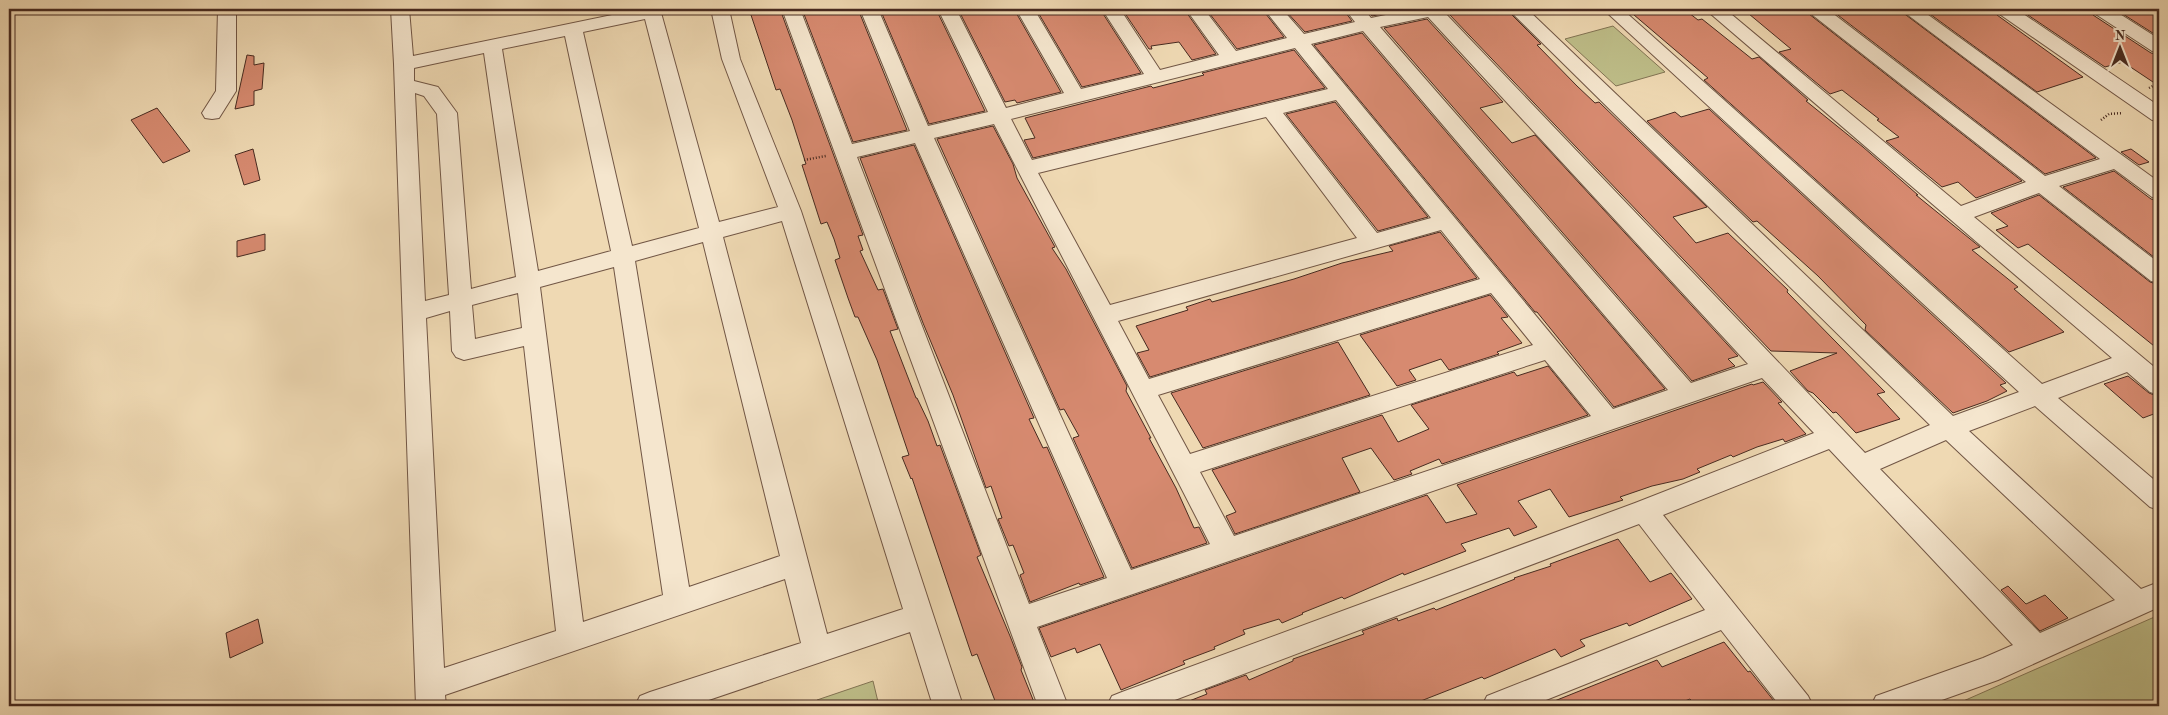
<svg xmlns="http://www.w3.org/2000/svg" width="2168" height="715" font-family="'Old Standard TT',serif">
<rect width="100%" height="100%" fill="#efd9b3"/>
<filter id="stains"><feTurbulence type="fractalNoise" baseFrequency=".004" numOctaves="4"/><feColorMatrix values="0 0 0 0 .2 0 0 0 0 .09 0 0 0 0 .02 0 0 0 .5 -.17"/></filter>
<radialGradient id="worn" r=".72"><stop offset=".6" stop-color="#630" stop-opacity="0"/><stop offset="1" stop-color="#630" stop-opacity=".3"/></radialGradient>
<path fill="#bebe89" stroke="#827454" d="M1613,26l52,46 -49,14 -51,-47z
M2159,615v91h-207z
M873,681l6,25h-61l-1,-6z"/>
<path fill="#d78a70" stroke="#472a20" d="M749,9h31l83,226 -5,1 5,14 -3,1 18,39 5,-1 15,40 -8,2 26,67h1l11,23 9,25 3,-1 41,110 -4,2 33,79 12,31 -1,3 13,32 -9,4h-28l-20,-52 -5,2 -60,-178 -1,1 -9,-22 7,-2 -32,-95 -19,-43h-3l-7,-19 -13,-38 5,-2 -6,-19 -7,-17 -6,2 -19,-59 4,-1 -14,-44 -12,-31 -4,1z
M802,9h56l49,121 -54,12z
M880,9h56l49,102 -56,13z
M958,9h56l47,83 -44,11 -2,-3 -10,2z
M1036,9h64l41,64 -59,14z
M1122,9h62l32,45 -24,6 -13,-18 -28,4 1,3h-3z
M1206,9h56l22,28 -47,12z
M1284,9h59l9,12 -47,11z
M1366,9h41l-35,7z
M1451,9h55l35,35 -4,1 40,41 18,17 4,-1 108,105 -34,10 23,26 32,-10 60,57 -1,2 98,100 -8,2 23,25 -44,14 -20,-21 -3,1 -20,-20 -5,-2 -18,-20 47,-18 -66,-2 -323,-338z
M1627,9h29l4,3 14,-3h10l14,11 4,-1 50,40 7,-2 49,43 -2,1 57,46 55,48h-2l64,52 -8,3 46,37 -4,2 50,43 -55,20 -305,-272 4,-2z
M1743,9h62l4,5 213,167 -46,17 -18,-16 -16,5 -56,-46 13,-4 -22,-17 2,-1 -37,-29 -12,4 -51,-42 12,-3z
M1830,9h68l198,149 -51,16z
M1923,9h70l4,6 86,62 -46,15z
M2019,9h70l4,6 58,38 8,2v31l-36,-24 -18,5z
M2115,9h44v28z
M1427,19l76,83 -23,6 32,35 23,-8 203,221 -10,3 7,7 -43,15 -308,-353z
M1362,33l303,356 -51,18 -77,-95h-2l-221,-267z
M1294,50l31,38 -292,70 -9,-18 11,-2 -10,-20 126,-32 2,2 51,-13 -2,-2z
M247,55l7,1v9l10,-2 -2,26 -8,2v14l-19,4z
M1335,102l93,115 -50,14 -92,-117z
M157,108l33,43 -27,12 -32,-43z
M1709,109l297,274 -6,2 7,6 -20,10 -34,12 -88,-83 1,-5 -48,-49 -61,-55 -4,1 -106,-101 28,-9 6,5z
M993,126l20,38 4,14 38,69 -3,1 14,21 61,117 -1,5 25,47h-2l27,50 18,40 5,-1 8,16 -75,25 -59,-130 6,-2 -15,-27 -4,1 -123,-271z
M914,145l120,273 -5,1 14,29 4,-1 57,130 -24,8 -1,-2 -49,19 -10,-27 4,-2 -11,-28 -4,1 -11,-27 4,-1 -11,-32 -5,2 -33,-93 -30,-72 -63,-165z
M253,149l7,31 -16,5 -9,-30z
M2131,149l18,13 -10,3 -18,-13z
M2114,171l37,28 8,2v60l-96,-74z
M2039,195l111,87 9,3v65l-131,-106 -10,4 -22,-18 12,-4 -17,-13z
M1440,232l37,46 -327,99 -13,-24 12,-3 -13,-24 52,-16 -2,-3 24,-8 2,3 82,-23 48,-16 51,-12 -4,-5z
M265,234v16l-28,7v-16z
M1490,295l18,22 -7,1 21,25 -25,9 2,2 -50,16 -8,-11 -32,11 7,10 -19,6 -37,-51z
M1338,342l32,53 -167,53 -32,-55z
M1548,366l40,49 -146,49 -3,-5 -29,12 2,3 -18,6 -23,-32 -29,10 18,34 -125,42 -9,-18 10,-4 -24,-42 170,-55 16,27 31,-13 -18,-24 103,-33 3,4z
M2128,376l21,17 10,4v15l-16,6 -39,-34z
M1763,382l19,20 -4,1 28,31 -21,8 -2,-3 -26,8 -24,10 -2,-2 -34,14 3,3 -17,7 -31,7 -32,11 3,3 -54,17 -19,-28 -32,12 19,26 -23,9 -5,-8 -48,16 5,7 -62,24 -1,-2 -59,26 -2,-2 -40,16 1,1 -21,9 -3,-4 -36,11 2,4 -31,13 1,2 -32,12 2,3 -64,26 -21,-46 -23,9 -2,-5 -24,9 -12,-29 388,-133 19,28 31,-9 -20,-29 295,-101 1,1z
M1618,539l32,43 21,-9 21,26 -63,27 -2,-3 -47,17 5,6 -24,11 -6,-8 -71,30 -2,-2 -74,29h-228l-1,-1 28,-11 -2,-4 41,-15 3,5 44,-19v-2l71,-25 -2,-3 35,-13 1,3 36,-13 2,2 79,-31 -1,-1 37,-12 -1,-2z
M2008,586l18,18 19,-9 23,23 -28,13 -39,-41z
M258,619l5,24 -33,15 -4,-25z
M1724,642l24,30 2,-1 28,35h-82l-6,-7 -18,7h-130l115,-46 5,7z"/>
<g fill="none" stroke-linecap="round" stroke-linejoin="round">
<defs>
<path id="minor" d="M218,9h18v82l-17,27 -7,1 -7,-1 -3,-5 14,-22z
M391,9h18l4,47 228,-47h19l59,213 59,-15 -56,-148 -11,-50h18l11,50 61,152 162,495h-30l-23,-74 -219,74h-56l5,-10 10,-4 151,-49 -16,-64 -340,116 1,11h-30l-22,-642zM645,19l54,209 -67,18 -49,-214zM565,36l46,215 -73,20 -36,-222zM484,53l32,224 -45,12 -14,-176 -19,-26 -24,-6v-13zM415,93l9,3 13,18 12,181 -24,6zM782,221l121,388 -76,25 -104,-397zM703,242l77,314 -91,31 -54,-326zM614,267l49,328 -80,27 -43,-335zM518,293l4,35 -47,11 -3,-34zM450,311l2,40 4,6 8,3 60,-14 32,285 -112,37 -18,-350z
M782,9h18l52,135 58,-13 -50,-122h18l50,117 60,-14 -50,-103h18l50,99 58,-15 -48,-84h18l47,80 63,-15 -42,-65h18l40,61 59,-15 -33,-46h18l32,42 51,-13 -23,-29h18l22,25 51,-12 -10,-13h19l7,9 44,-9h34l-4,4 420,440 65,-28 -422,-416h19l426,407 66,-24 -416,-383h19l420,375 70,-26 -407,-349h20l236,197 65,-24 -216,-169 -3,-4h20l218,167 55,-17 -200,-150h20l239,173v17l-7,-2 -38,-28 -55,17 100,77v20l-8,-2 -112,-88 -65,24 185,154v24l-9,-3 -23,-20 -69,26 101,86v26l-9,-3 -115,-101 -66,25 172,158 18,-7v25l-161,73 -73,26h-54l5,-10 107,-38 30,-13 -184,-196 -166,66 145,181 5,10h-33l-59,-76 -190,76h-49l5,-10 218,-86 -66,-86 -480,182h-52l5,-10 10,-4 513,-189 179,-70 -52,-55 -725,249 31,79h-30zM1428,17l320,347 -57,19 -311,-356zM1363,31l305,359 -55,19 -302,-365zM1295,48l33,41 -296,71 -21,-41zM1336,100l95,118 -54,15 -94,-120zM1266,117l91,121 -247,67 -72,-132zM994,124l216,420 -79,26 -197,-432zM915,143l192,435 -78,26 -172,-447zM1441,230l39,49 -331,100 -31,-58zM1491,293l42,52 -343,109 -32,-59zM1545,360l46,56 -357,120 -34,-64zM1946,440l169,160 -75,33 -160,-164z
M1995,9h21l143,97v15l-7,-1 -154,-107z
M2091,9h21l47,30v14l-7,-2 -58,-38z"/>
</defs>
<use href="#minor" stroke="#715645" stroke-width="2"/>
<path stroke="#472a20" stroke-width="2.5" stroke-dasharray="1 2" stroke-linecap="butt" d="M2149,88l10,-5
M2101,120l8,-6 14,-1
M804,160l22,-4"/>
<use href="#minor" fill="#f5e6ce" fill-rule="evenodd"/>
</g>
<rect width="2168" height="715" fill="none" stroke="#efd9b3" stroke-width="30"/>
<rect x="10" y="10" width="2148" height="695" fill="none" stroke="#472a20" stroke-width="2.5"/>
<rect x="15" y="15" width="2138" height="685" fill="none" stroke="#472a20"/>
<g transform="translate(2120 48)" stroke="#f5e6ce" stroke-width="4" paint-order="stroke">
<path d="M0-4L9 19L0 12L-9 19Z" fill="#472a20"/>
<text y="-8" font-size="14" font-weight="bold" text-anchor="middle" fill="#472a20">N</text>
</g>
<rect width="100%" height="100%" filter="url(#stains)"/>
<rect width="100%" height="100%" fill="url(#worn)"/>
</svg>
